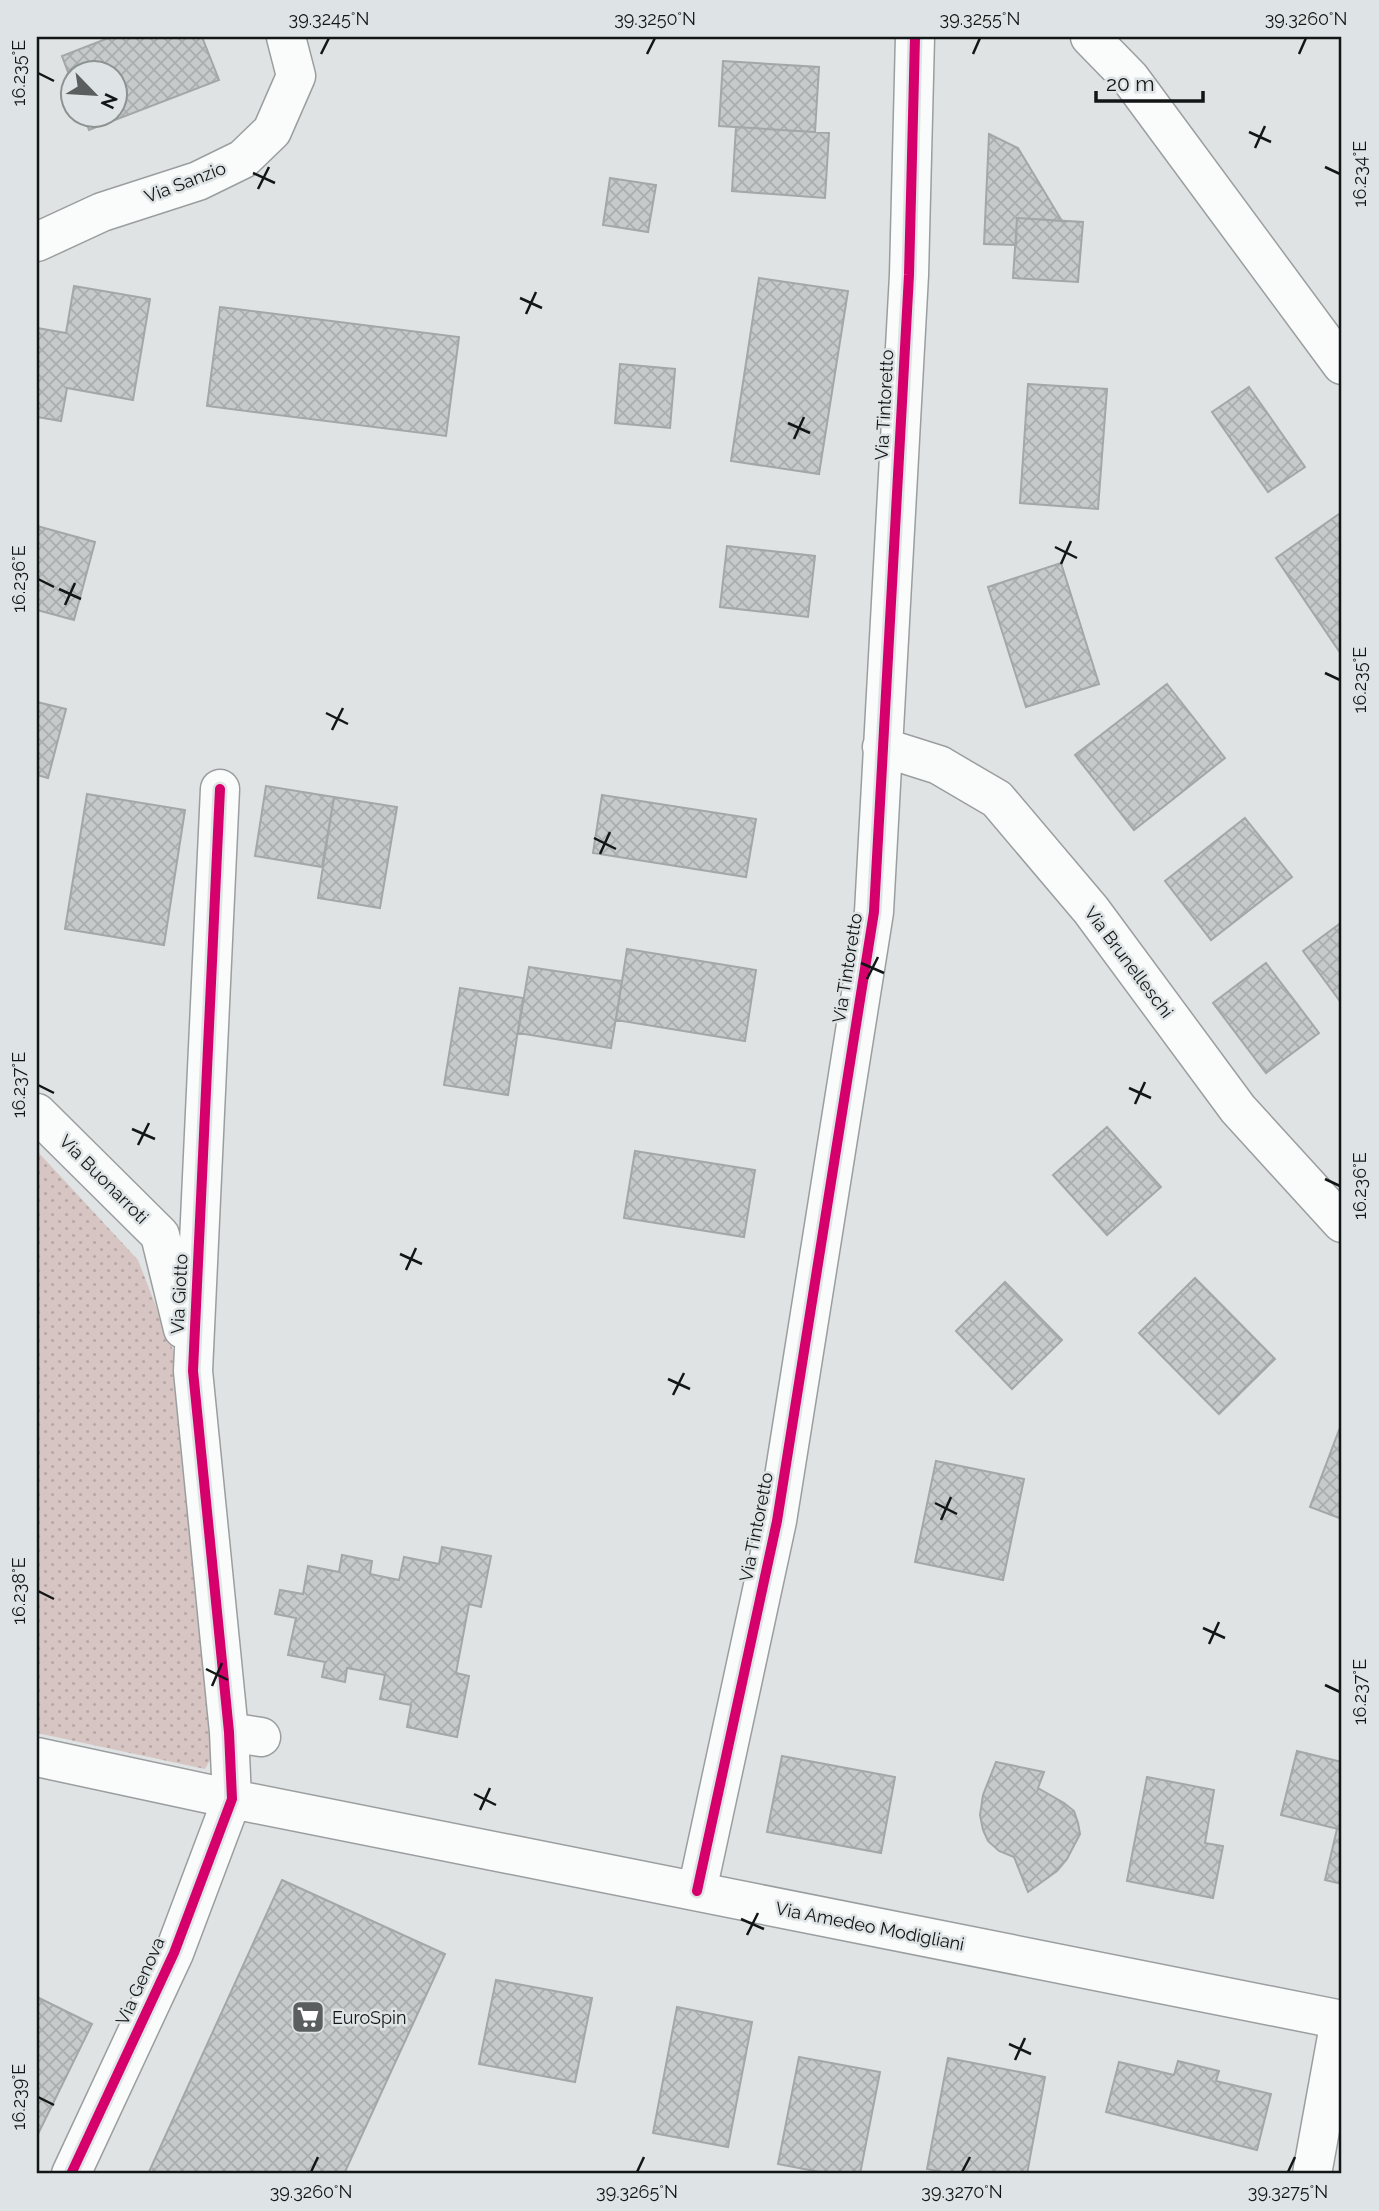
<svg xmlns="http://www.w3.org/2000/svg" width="1379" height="2211" font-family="Raleway,sans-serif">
<defs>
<pattern id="grass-dots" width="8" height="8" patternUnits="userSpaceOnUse" patternTransform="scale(1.75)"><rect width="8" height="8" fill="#d6c5c3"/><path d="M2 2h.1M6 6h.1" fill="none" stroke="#b7a8a7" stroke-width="1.8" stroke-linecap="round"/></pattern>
<pattern id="building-cross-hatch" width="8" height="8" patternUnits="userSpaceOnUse" patternTransform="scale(1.75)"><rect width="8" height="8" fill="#c7caca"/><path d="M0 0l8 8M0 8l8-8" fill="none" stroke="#aaadad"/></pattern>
</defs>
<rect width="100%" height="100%" fill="#dfe3e4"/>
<path fill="url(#grass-dots)" d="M37,1151l101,109 40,103 37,388 -10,18 -168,-36z"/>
<path fill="url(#building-cross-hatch)" stroke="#a4a6a8" stroke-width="2" d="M111,37h91l17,43 -130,50 -5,-14h32v-42h-42v14l-12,-32z
M723,61l96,6 -4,65 -96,-6z
M736,127l93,6 -4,65 -93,-7z
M989,134l29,14 44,73 -45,-3 -1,27 -32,-1z
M610,178l46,7 -8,47 -45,-7z
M1017,218l66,4 -5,60 -65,-4z
M759,278l89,13 -29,183 -88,-13z
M74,286l76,13 -17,101 -66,-12 -6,33 -24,-4v-89l29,5z
M220,307l239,30 -13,99 -239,-30z
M620,364l55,5 -5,59 -55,-5z
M1028,384l79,5 -9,120 -78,-6z
M1249,387l56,80 -37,25 -56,-80z
M1342,512v137l-3,2 -63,-93z
M37,526l58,16 -21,78 -37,-10z
M727,546l88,10 -7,61 -88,-10z
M1061,563l38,121 -73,23 -38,-120z
M1167,684l58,74 -91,72 -59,-75z
M37,702l29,7 -18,69 -11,-3z
M266,786l68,11 -12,70 -67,-11z
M87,794l98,16 -21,135 -99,-16z
M602,795l154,24 -10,58 -153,-24z
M334,797l63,10 -17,101 -62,-10z
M1245,818l47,59 -81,63 -46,-59z
M1342,922v82l-39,-53z
M627,949l129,21 -11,71 -129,-21z
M1266,963l53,70 -53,40 -53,-70z
M529,967l93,14 -11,67 -93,-15z
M460,988l63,10 -15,97 -64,-10z
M1107,1127l54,60 -54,48 -54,-60z
M635,1151l120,19 -11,67 -120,-19z
M1195,1278l80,81 -56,55 -80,-81z
M1005,1282l57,58 -50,49 -56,-58z
M1342,1422v97l-32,-12z
M936,1461l88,18 -21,101 -88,-18z
M442,1547l49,9 -10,51 -12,-3 -13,69 13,3 -12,61 -50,-10 4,-22 -31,-6 5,-24 -38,-7 -2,14 -23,-5 3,-15 -37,-7 8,-37 -21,-4 5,-24 23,4 5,-28 31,6 3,-17 30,6 -2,13 29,6 5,-23 35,7z
M1297,1751l45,11v68l-61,-15z
M782,1756l113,21 -14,76 -114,-21z
M996,1762l48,10 -6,16 26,15 10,8 4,12 2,11 -13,25 -10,12 -29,21 -14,-35 -15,-6 -11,-10 -5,-11 -3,-15 3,-20z
M1147,1777l67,13 -9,53 18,3 -10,52 -86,-17z
M1337,1829l5,1v54l-17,-4z
M282,1880l163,74 -101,220h-196z
M496,1980l96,18 -17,84 -96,-18z
M37,1997l55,27 -55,112z
M677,2007l75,15 -24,125 -75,-14z
M799,2057l81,15 -20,102h-30l-52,-10z
M948,2058l97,19 -18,97h-74l-26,-5z
M1178,2061l41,10 -3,10 55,13 -14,56 -151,-38 13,-50 55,13z"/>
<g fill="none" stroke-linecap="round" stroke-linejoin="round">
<defs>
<path id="minor" d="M1090,37l40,41 212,287
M37,242l65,-30 96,-31 45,-22 29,-28 24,-55 -10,-39
M882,747l57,18 58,34 94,111 147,199 104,114
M37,1113l123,122 23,94
M229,1732l32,5
M37,1757l195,42 1110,221
M697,1891l80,-370 97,-609 35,-637 6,-238
M71,2174l103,-221 58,-154 -3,-67 -36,-361 27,-582
M1312,2174l28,-154"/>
</defs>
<use href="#minor" stroke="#9b9e9f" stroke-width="41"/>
<use href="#minor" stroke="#fafbfb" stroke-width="38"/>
<defs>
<path id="cycleway" d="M697,1891l80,-370 97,-609 35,-637 6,-238
M71,2174l103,-221 58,-154 -3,-67 -36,-361 27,-582"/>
</defs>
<use href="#cycleway" stroke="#dee4e5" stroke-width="15"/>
<use href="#cycleway" stroke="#d6006c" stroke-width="10"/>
</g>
<path fill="none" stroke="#131616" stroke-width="2.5" d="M321,54l8,-16M647,54l8,-16M973,54l7,-16M1299,54l7,-16M38,73l16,8M1249,132l22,10M1255,148l10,-22M1325,167l15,7M253,173l22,10M258,189l11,-22M520,298l22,10M526,314l10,-22M788,423l22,10M794,439l10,-22M1055,547l22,11M1061,564l10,-23M38,579l16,8M59,589l22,10M65,605l10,-22M1325,673l15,7M326,713l22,11M332,730l11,-22M594,838l22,11M600,854l10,-22M861,963l23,10M867,979l11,-22M38,1085l16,8M1129,1088l22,10M1135,1104l10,-22M132,1129l23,10M138,1145l11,-22M1325,1179l15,7M400,1254l22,10M406,1270l10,-22M668,1379l22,10M673,1395l11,-22M935,1503l22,11M941,1520l10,-23M38,1591l16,8M1203,1628l22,10M1209,1644l10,-22M206,1669l22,11M1325,1685l15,7M212,1686l10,-23M474,1794l22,11M480,1810l10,-22M741,1919l23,10M747,1935l11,-22M1009,2044l22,10M1015,2060l10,-22M38,2097l16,8M311,2172l7,-15M637,2172l7,-15M962,2172l8,-15M1288,2172l7,-15"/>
<defs>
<symbol id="supermarket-square" viewBox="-11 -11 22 22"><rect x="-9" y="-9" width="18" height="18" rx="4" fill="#5a5e5e" stroke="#dee4e5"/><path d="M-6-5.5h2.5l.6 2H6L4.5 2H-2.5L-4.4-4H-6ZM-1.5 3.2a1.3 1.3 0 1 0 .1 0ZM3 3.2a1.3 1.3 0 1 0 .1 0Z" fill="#fff"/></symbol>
</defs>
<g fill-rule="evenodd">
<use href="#supermarket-square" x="289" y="1998" width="38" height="38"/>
</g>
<g text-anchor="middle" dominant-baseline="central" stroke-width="5" stroke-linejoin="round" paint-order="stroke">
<g font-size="18" fill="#131616" stroke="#dee4e5">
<text transform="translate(185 182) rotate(-21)">Via Sanzio</text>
<text transform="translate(884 405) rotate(-87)">Via Tintoretto</text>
<text transform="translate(1129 962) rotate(53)">Via Brunelleschi</text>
<text transform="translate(847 968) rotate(-81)">Via Tintoretto</text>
<text transform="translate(104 1179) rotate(45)">Via Buonarroti</text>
<text transform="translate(179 1294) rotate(-87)">Via Giotto</text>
<text transform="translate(756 1527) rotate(-79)">Via Tintoretto</text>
<text transform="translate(870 1926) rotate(11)">Via Amedeo Modigliani</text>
<text transform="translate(140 1981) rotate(-66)">Via Genova</text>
</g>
<g font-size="18" fill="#131616" stroke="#dee4e5" text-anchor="start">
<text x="332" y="2017">EuroSpin</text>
</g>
</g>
<rect width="1379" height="2211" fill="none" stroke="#dee4e5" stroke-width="77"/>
<g transform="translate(94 94) rotate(115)"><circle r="33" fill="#dee4e5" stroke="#8d9292" stroke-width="2"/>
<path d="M0-5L12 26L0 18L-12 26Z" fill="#5a5e5e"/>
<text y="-10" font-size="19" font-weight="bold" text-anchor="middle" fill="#131616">N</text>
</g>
<path d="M1096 91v10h107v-10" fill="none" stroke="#131616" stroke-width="3.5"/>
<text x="1106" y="91" font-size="21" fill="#131616" stroke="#dee4e5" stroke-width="5" paint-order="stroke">20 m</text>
<rect x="38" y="38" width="1302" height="2134" fill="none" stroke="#131616" stroke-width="2.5"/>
<g font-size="18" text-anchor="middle" fill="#131616">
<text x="329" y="25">39.3245°N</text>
<text x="655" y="25">39.3250°N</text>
<text x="980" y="25">39.3255°N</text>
<text x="1306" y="25">39.3260°N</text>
<text transform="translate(19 73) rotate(-90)" y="6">16.235°E</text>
<text transform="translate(1360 174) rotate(-90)" y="6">16.234°E</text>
<text transform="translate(19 579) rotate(-90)" y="6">16.236°E</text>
<text transform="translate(1360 680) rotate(-90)" y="6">16.235°E</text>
<text transform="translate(19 1085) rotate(-90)" y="6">16.237°E</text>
<text transform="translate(1360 1186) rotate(-90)" y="6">16.236°E</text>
<text transform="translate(19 1591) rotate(-90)" y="6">16.238°E</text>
<text transform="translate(1360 1692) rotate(-90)" y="6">16.237°E</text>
<text transform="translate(19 2097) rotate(-90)" y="6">16.239°E</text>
<text x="311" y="2198">39.3260°N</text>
<text x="637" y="2198">39.3265°N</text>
<text x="962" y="2198">39.3270°N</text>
<text x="1288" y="2198">39.3275°N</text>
</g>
</svg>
